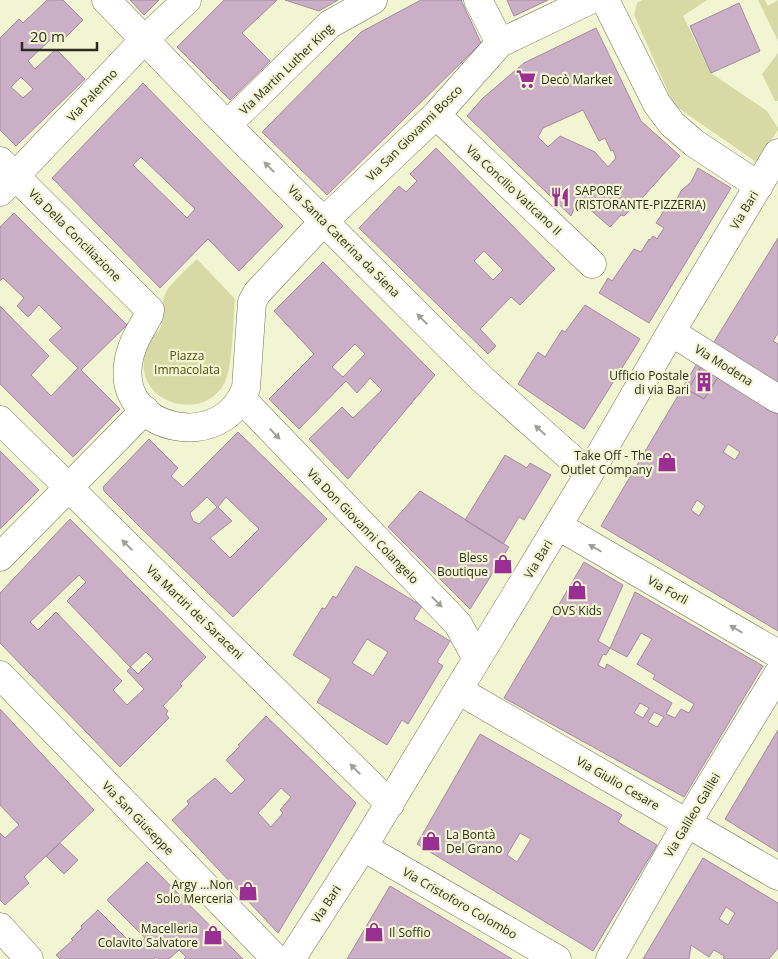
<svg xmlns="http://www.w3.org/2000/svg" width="778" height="959" font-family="'Open Sans',sans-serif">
<rect width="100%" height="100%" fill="#f2f5d2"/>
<path fill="#d8daa5" d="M642,0h65l-24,16 28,57 56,38 11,17v2l-22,32 -82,-57 -40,-90 3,-12z
M758,0h7l3,6 10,-6v41z
M778,53v48h-3l-13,-27z
M197,259l38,40c-2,20 -2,66 -10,83 -19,40 -87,24 -81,-23 0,-7 3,-15 7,-21 3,-4 9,-7 10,-12 4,-10 -1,-24 5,-34 5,-9 23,-25 31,-33z"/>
<path fill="#cbafc7" stroke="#a58aa1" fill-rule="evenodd" d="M47,0h16l20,20 -24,24 -7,-6 -24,23 7,8 21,-20 29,30 -69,67 -16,-16v-92l19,-19 4,4zM21,77l12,12 -10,9 -12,-11z
M130,0h29l-15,15z
M224,0h53l-35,33 28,28 -40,39 -53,-53z
M285,0h53l-19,11z
M421,0h40l20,43 -154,152 -65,-63 99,-100z
M507,0h41l-34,16z
M739,3l21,48 -49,22 -21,-47z
M596,28l45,93 39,35 -37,41 -19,19 -3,-1 -11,12 -32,-28 -7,17 -104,-100 16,-18 41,-35zM583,110l16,31 6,-3 6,13 2,-1 3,8 -8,9 -13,-15 -35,-16 -12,11 -10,-10 5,-9z
M143,83l140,143 -44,45 -31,-32 -48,49 -108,-110zM141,157l54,52 -8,9 -54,-53z
M436,148l119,121 -35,36 -9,-8 -31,32 16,17 -8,8 -129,-126 40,-42 7,6 11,-11 -7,-7zM484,251l19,19 -10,10 -19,-19z
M698,168l33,20 -82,135 -50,-30 9,-15 4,3 22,-32 7,3 8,-13 1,1 3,-4 4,3 7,-11 -8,-5 11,-17 3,2 5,-10 2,1 4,-8 10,-9z
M14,213l113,112 -46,45 39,39 -47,48 -73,-73v-78l49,50 -18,19 20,21 27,-28 -29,-28 13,-12 -23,-23 -11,12 -11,-11 7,-8 -21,-20 -3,3v-54z
M778,238v95l-5,8 5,3v40l-66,-39z
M323,262l112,113 -87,104 -39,-40 33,-32 11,11 29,-28 -12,-12 -13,15 -11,-12 -47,48 -30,-30 45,-45 -40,-43zM355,344l10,10 -22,23 -11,-10z
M585,305l55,34 -56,90 -66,-45 20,-32 7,5 17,-27 3,2z
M699,360l79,52v219l-177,-105zM701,367l19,7 -16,25 -16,-9zM728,444l12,8 -5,8 -12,-8zM697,500l8,6 -6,10 -8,-6z
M701,367l19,7 -16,25 -16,-9z
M238,432l89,87 -94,98 -92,-89 -37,-37 -1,-4 46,-48 29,29 -7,8 12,11zM207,497l10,10 -18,17 -6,-3 -3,-8zM226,497l33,32 -29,29 -20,-20 22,-17 -14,-14z
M0,451l39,39 -39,39z
M505,455l22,13 3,-5 21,12 -27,45 -5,-3 -16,27 -38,-24z
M420,491l89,56 -39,62 -82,-82z
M70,519l136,138 -26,27 2,2 -19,20 5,5 -2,3 3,4 -49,49 -120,-124v-50zM79,575l7,7 -19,19 63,66 16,-15 7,7 -15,15 -7,-7 -4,4 17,18 -17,16 -14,-15 9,-9 -66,-69 -18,18 -8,-8z
M584,562l39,23 -25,56 12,7 25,-56 128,74 -79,131 -180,-99zM641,633l11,6 -15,25 18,11 -2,4 41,25 -5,9 -8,-4 -6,9 -9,-4 6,-11 -65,-39 -2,5 -7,-4 5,-11 3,1 4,-7 17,9zM640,703l9,5 -6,10 -9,-5zM654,712l10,5 -7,10 -9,-5z
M356,566l66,40 -8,13 36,22 -13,21 6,4 -35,58 -6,-4 -15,25 -70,-43 14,-23 -38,-24 29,-47 3,1 8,-13 3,2zM367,639l21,13 -15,24 -21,-13z
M0,709l94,101 -70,67 5,6 -24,22 -5,-5v-67l5,5 14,-13 -19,-20z
M266,716l90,87 -78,130 -106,-113 17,-16 -2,-3 28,-23 16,16 14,-14 -19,-20 14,-14 -2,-1zM281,788l10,9 -11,13 3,3 -12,14 -13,-14z
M778,730v122l-53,-33z
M480,734l142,81 -4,7 39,23 -64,106 -176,-107zM520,833l11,6 -14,23 -10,-7z
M60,843l18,17 -14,14 -18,-18z
M703,858l75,45v45l-9,11h-46l1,-3 -10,-6 -5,7 -18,-12 -2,14h-46zM726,907l9,6 -7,12 -9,-6z
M147,862l96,97h-59l2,-2 -7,-7 -10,9h-12l-2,-2 -1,2h-94l-4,-4 17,-15 -2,-1 11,-11 -1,-2 17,-16 38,38 9,-10 -38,-38z
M390,886l122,73h-165z"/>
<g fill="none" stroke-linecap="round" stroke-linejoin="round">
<defs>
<path id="minor" d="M106,0l121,125 255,254 107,95
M478,0l22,43
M605,0l52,104 15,20 22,19 65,43
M436,115l156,149
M227,125l103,-101 43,-24
M0,161l150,149 -1,5c-9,16 -19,31 -21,50 -9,67 95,88 118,23l6,-86 5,-9 67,-72 112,-106 64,-72 90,-43
M0,192l144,-152 43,-40
M671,332l107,67
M242,399l216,225 19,35
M0,420l390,384
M558,526l220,128
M0,557l145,-147
M0,675l276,284
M458,690l320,186
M363,847l194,112
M0,927l29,32
M291,959l72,-112 226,-373 82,-142 107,-179
M610,959l77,-136 91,-149"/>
</defs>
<use href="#minor" stroke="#717254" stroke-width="29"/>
<use href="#minor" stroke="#fff" stroke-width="28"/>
</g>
<defs><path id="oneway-solid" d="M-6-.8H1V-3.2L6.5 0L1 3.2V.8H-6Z" transform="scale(1.25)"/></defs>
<g fill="#a0a09b">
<use href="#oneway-solid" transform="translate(269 167) rotate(-135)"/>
<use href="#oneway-solid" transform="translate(422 319) rotate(-135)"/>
<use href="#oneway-solid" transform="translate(540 430) rotate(-138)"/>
<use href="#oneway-solid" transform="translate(275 434) rotate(46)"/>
<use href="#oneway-solid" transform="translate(127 545) rotate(-136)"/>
<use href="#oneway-solid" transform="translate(595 548) rotate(-150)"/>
<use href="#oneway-solid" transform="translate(437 602) rotate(46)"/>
<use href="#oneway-solid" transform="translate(736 629) rotate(-150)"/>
<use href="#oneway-solid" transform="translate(355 769) rotate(-135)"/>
</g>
<defs>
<symbol id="supermarket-bare" viewBox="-9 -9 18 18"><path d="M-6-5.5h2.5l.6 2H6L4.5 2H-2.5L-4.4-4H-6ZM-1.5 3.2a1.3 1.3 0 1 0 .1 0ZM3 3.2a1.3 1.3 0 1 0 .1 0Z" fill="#992f92" stroke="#f2f5d2" stroke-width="2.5" paint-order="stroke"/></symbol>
<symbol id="restaurant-bare" viewBox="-9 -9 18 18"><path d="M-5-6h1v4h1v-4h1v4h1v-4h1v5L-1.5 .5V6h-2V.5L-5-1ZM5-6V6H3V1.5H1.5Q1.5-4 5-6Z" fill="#992f92" stroke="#f2f5d2" stroke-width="2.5" paint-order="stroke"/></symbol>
<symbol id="building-bare" viewBox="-9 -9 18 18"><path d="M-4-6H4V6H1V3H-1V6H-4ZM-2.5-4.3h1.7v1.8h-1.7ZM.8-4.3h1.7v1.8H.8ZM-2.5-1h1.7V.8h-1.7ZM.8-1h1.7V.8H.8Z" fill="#992f92" stroke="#f2f5d2" stroke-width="2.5" paint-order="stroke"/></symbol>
<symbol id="shop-bare" viewBox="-9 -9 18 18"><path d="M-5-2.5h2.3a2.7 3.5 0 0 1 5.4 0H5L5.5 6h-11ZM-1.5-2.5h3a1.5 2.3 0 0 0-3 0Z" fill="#992f92" stroke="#f2f5d2" stroke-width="2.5" paint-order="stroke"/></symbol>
</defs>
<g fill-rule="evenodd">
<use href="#supermarket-bare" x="512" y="65" width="28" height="28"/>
<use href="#restaurant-bare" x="546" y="183" width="28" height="28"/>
<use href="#building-bare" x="690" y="368" width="28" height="28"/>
<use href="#shop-bare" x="653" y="448" width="28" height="28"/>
<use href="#shop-bare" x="489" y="550" width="28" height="28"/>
<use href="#shop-bare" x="563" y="576" width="28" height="28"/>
<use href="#shop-bare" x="417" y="827" width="28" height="28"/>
<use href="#shop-bare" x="234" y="877" width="28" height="28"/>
<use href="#shop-bare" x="360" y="918" width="28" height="28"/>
<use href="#shop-bare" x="199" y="921" width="28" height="28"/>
</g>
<g text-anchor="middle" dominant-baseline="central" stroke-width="4.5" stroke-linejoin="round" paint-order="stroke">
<g font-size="12" fill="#2c2d20" stroke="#f2f5d2">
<text transform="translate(286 69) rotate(-44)">Via Martin Luther King</text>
<text transform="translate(92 95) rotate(-47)">Via Palermo</text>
<text transform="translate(414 133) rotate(-45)">Via San Giovanni Bosco</text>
<text transform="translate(514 190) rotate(43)">Via Concilio Vaticano II</text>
<text transform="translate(744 210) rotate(-59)">Via Bari</text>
<text transform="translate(75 235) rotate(45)">Via Della Conciliazione</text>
<text transform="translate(344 241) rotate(45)">Via Santa Caterina da Siena</text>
<text transform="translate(724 365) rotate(32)">Via Modena</text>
<text transform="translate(363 526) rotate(46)">Via Don Giovanni Colangelo</text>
<text transform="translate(538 559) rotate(-59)">Via Bari</text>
<text transform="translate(668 590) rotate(30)">Via Forlì</text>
<text transform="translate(195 612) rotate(44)">Via Martiri dei Saraceni</text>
<text transform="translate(618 783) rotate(30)">Via Giulio Cesare</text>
<text transform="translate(692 815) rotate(-59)">Via Galileo Galilei</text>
<text transform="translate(138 818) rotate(46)">Via San Giuseppe</text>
<text transform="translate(460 903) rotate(30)">Via Cristoforo Colombo</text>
<text transform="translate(326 904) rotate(-57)">Via Bari</text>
</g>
<g font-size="12" fill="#2c2d20" stroke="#f2f5d2" text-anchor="end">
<text x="541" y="79" text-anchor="start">Decò Market</text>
<text x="575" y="190" text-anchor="start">SAPORE’<tspan x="575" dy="14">(RISTORANTE-PIZZERIA)</tspan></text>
<text x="689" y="375">Ufficio Postale<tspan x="689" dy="14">di via Bari</tspan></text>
<text x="652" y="455">Take Off - The<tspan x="652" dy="14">Outlet Company</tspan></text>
<text x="488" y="557">Bless<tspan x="488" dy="14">Boutique</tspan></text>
<text x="577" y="610" text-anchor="middle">OVS Kids</text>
<text x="446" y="834" text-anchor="start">La Bontà<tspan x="446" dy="14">Del Grano</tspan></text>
<text x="233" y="884">Argy ...Non<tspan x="233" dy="14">Solo Merceria</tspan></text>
<text x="198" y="928">Macelleria<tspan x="198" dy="14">Colavito Salvatore</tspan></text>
<text x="389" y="932" text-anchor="start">Il Soffio</text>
</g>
<g font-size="12" fill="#4d4d0f" stroke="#f2f5d2">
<text x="187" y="355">Piazza<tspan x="187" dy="14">Immacolata</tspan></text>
</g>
</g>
<path d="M22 42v8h75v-8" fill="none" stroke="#2c2d20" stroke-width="2.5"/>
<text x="30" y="42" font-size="15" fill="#2c2d20" stroke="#f2f5d2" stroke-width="4" paint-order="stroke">20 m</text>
</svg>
